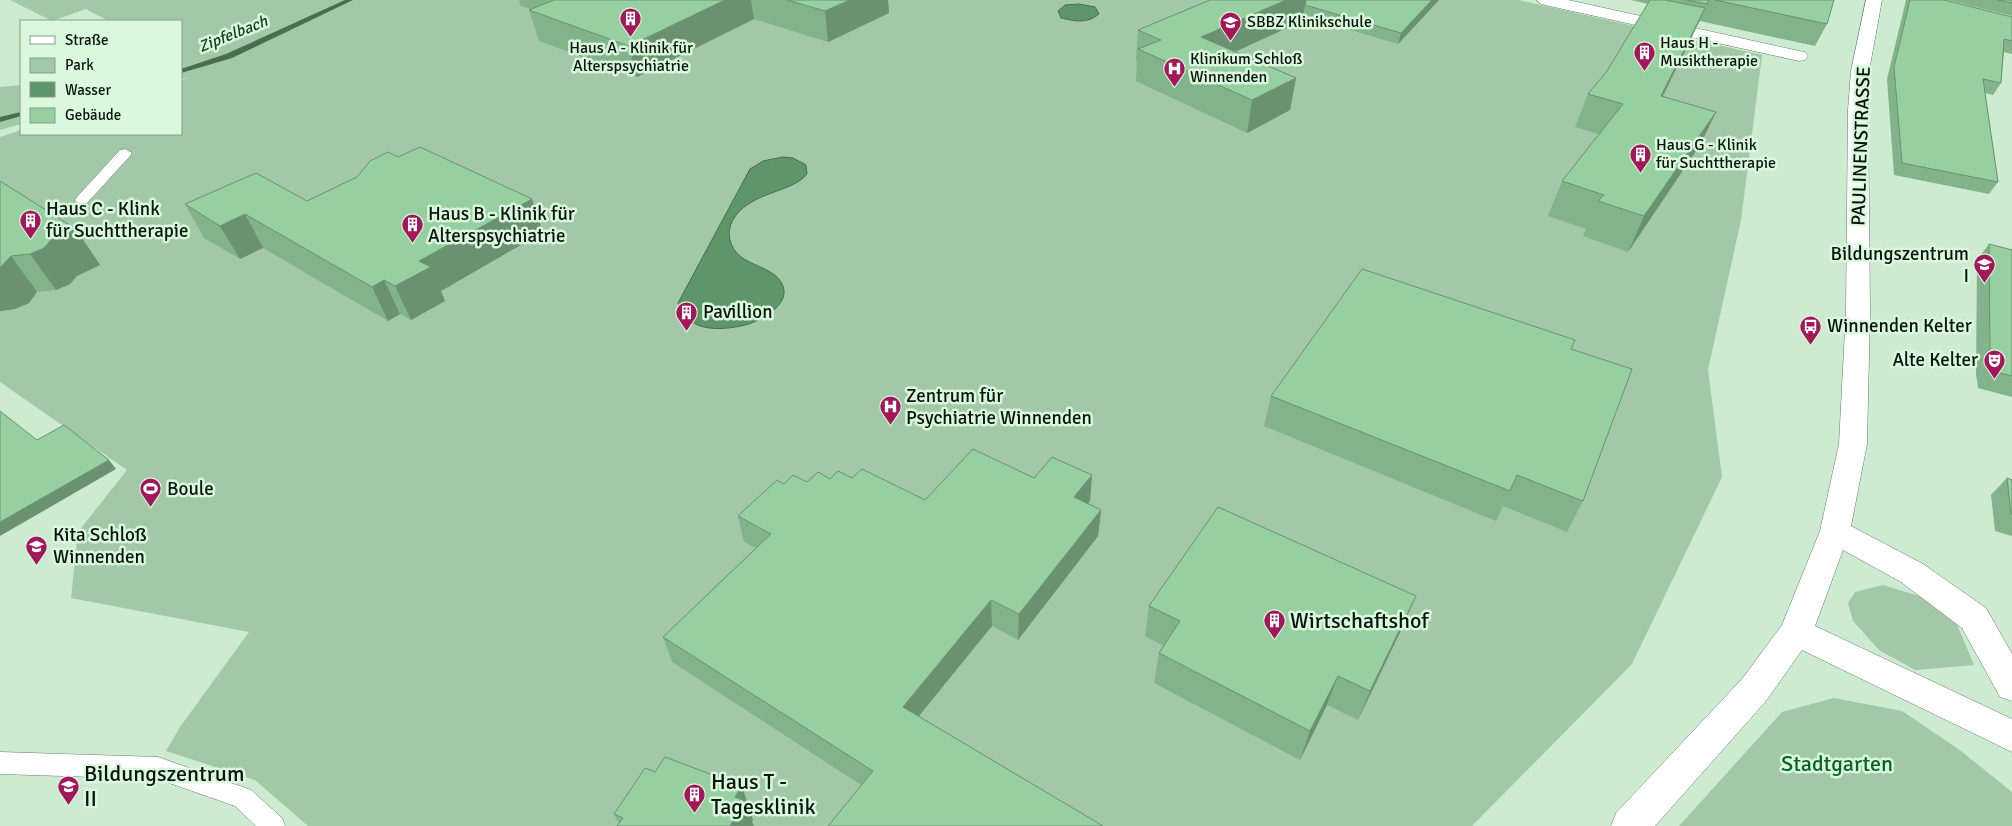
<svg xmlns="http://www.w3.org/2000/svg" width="2012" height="826" font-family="Signika,sans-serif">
<rect width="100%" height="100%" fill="#ccebd0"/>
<path fill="#a2c8a7" d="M10,0h1508l244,55 -21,165 -33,150 14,107 -90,187 -160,162h-1164l-53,-46 -89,-29 14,-24 69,-95 -178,-34 7,-66 49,-62 -127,-88v-245l21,-7v4h160v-54l9,-2 -9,1v-58h-73l-22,-12 -34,12z
M21,85v39l-21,6v-43z
M1883,585l39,12 34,25 18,43 -59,5 -36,-20 -26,-29 -5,-18 7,-11z
M1834,698l68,13 59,40 51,41v34h-333l103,-114z"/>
<path fill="#5f9669" stroke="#456f4d" d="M1079,4l16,3 4,7c-12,10 -24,7 -38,4l-3,-7 7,-6z
M783,157l10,1 13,7 1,9c-15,19 -55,17 -73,44 -4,6 -6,15 -4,22 7,27 39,23 51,42 14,22 -23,41 -40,44 -25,5 -54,5 -63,-23l72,-134 13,-8z"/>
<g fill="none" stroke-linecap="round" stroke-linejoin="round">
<path fill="#456f4d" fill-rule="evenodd" d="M345,0h8l-121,58 -51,15v-4l45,-15z
M21,112v4l-21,6v-5z"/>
<defs>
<path id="service" d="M125,149l7,4 -2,3 -43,47h-10l-2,-3 2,-3 43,-47z
M0,752l158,5 93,33 31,28 3,8h-29l-21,-20 -77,-27 -158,-5z"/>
<path id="minor" d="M1537,0h31l231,51 6,1 3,4 -3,4 -6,1 -254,-56 -6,-2z"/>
<path id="tertiary" d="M1866,0h16l-13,71 -1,39 2,201 -3,133 -16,82 72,38 63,44 26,46v47l-12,-4 -38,-69 -61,-46 -58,-32 -28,76 197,93v33l-210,-102 -36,51 -111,125h-44l5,-13 126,-134 40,-54 38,-94 19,-87 7,-133 2,-201 3,-39z"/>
</defs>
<use href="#service" stroke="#648168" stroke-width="1"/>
<use href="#minor" stroke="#648168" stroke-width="1"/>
<use href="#tertiary" stroke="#648168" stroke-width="1"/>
<use href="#service" fill="#fff" fill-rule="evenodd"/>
<use href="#minor" fill="#fff" fill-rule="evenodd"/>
<use href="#tertiary" fill="#fff" fill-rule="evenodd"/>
</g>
<path fill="#82b38a" d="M519,0h369l1,13 -61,29 -74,-23 -117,58 -98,-36 -10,-31 2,-1 -10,-3z
M1210,0h229l-41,44 -95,-28 -1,5 -67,31 61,26 -6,32 -43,23 -111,-52 1,-19 -1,-1 2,-31z
M1631,0h203l-7,24 -12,22 -115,-25 -3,5 -35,71 54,15 -16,33 -72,107 -45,-16 3,-7 -38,-13 14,-35 37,-47 -24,-7 13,-33 19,-23 41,-67z
M1906,0h38l68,17v37l-8,-2 -3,31 -8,12 -8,-2 13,89 -9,12 -95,-19 -7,-96z
M1947,0h65v16z
M0,181l76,48 24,36 -23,11 -7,8 -14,6 -19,2 -8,11 -14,6 -15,2z
M185,204l358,28 -102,59 4,10 -34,19 -11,-6 -12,7 -125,-73 -23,11 -36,-21z
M1989,244l23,6v149v-2l-34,-9 -2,-14 1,-114z
M1571,349l12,152 -16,31 -64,-26 -7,15 -232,-95 7,-30z
M1092,475l-2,26 -2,2 13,7 -3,26 -80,104 -26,-14 -131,159 -189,-123 -9,-25 93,-89 -12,-6 -6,-26 46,-32 23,-2 23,-3 22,-1 73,22z
M2007,478l5,2v56l-17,-5 -4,-36z
M1416,596l-13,30 -45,94 -31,-15 -27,55 -146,-77 5,-30 5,-7 -19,-10 4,-30z
M614,814l139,6 -1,2 2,4h-137l2,-2z"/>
<path fill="#6a9270" d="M725,0h26l3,19 -117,58 -8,-31z
M850,0h38l1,13 -61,29 -3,-31z
M1286,0h20l-4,21 -105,48 4,-32z
M1432,0h7l-41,44 3,-11z
M1705,8l-14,31 -45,91 15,-34z
M1296,78l-6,32 -43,23 5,-33z
M1716,112l-16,33 -72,107 16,-36z
M532,199l11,33 -102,59 4,10 -34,19 -16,-34 24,-25z
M245,214l18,34 -23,11 -20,-33z
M76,229l24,36 -23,11 -7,8 -14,6 -26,-36 21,-14z
M11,256l26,36 -8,11 -14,6 -15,2v-43z
M384,280l16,34 -12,7 -16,-34z
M109,460l7,9 -116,67v-14z
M1092,475l-2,26 -18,22 2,-26z
M1101,510l-3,26 -80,104 1,-26z
M1416,596l-13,30 -45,94 12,-29z
M991,600l1,26 -86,106 -3,-25z
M1338,676l-11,29 -27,55 10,-29z
M742,786l11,34 -1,2 2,4h-24l5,-29z"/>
<path fill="#97d0a0" stroke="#6a9270" d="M554,0h171l-96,46 -100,-36z
M787,0h63l-25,11z
M1210,0h76l-85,37 95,41 -44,22 -114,-51 23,-9 -23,-10z
M1306,0h126l-31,33 -96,-28z
M1650,0h15l40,8 -44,88 55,16 -72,104 -46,-15 6,-6 -42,-14 61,-77 -35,-10 19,-23z
M1687,0h22l-2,4z
M1715,0h119l-7,24z
M1910,0h34l68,17v24l-8,-2 -3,44 -18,-4 15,103 -96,-19 -8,-96z
M1998,0h14v3z
M420,147l112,52 -113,62 12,6 -36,19 -11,-6 -12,7 -127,-73 -25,12 -35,-22 71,-31 51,28 50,-24 13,-16 18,-9 10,5z
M0,181l76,48 -25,11 -7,8 -14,6 -19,2 -11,12z
M1989,244l23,6v126l-20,-5 -2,-14z
M1362,269l213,71 -4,9 61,20 -49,132 -66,-26 -7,16 -239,-95z
M0,411l37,29 27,-15 45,35 -109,62z
M973,449l61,29 18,-21 40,18 -18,22 27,13 -82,104 -28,-14 -88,107 200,119h-275l45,-55 -210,-134 108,-103 -33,-18 39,-36 7,4 9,-9 14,7 11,-10 12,7 8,-8 14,7 10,-9 63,31z
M2007,478l5,2v34h-1z
M1218,507l198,89 -46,95 -32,-15 -28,55 -151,-78 21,-32 -31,-15z
M665,757l77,29 -7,11 10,4 -15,25h-113l6,-8 -9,-4 31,-46 10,4z"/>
<defs>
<symbol id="building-pin" viewBox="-11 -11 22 30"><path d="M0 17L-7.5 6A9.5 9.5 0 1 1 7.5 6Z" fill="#a4165a" stroke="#d9f8dd"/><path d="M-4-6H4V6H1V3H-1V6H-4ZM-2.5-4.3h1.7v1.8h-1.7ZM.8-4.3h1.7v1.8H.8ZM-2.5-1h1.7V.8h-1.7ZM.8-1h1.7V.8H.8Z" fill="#fff"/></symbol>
<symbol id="school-pin" viewBox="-11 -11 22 30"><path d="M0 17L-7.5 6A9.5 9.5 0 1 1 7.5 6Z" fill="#a4165a" stroke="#d9f8dd"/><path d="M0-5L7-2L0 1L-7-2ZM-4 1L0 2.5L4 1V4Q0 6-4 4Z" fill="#fff"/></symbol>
<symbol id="hospital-pin" viewBox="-11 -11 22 30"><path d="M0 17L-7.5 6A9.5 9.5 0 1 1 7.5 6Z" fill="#a4165a" stroke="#d9f8dd"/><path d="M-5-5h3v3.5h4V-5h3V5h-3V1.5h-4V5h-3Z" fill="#fff"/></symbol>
<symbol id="bus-pin" viewBox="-11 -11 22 30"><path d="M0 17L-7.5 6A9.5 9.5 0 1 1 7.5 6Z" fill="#a4165a" stroke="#d9f8dd"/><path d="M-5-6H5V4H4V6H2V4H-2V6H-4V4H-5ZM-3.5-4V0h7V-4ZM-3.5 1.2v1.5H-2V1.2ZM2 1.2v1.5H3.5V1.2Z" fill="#fff"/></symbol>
<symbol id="theatre-pin" viewBox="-11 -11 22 30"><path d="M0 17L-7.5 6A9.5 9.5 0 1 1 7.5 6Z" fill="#a4165a" stroke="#d9f8dd"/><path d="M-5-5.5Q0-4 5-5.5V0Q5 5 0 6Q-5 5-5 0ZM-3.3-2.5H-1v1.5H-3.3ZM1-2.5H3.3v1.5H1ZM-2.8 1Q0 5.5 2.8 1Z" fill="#fff"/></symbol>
<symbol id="stadium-pin" viewBox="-11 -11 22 30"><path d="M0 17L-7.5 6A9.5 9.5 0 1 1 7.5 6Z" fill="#a4165a" stroke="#d9f8dd"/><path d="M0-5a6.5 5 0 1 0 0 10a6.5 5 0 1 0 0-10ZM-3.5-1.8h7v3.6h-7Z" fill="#fff"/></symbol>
</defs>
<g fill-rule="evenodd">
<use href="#building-pin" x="618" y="6" width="25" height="34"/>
<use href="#school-pin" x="1218" y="10" width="25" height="34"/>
<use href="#building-pin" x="1632" y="40" width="25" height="34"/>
<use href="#hospital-pin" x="1162" y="56" width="25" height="34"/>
<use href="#building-pin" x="1628" y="142" width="25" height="34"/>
<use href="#building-pin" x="18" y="208" width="25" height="34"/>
<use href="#building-pin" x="400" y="212" width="25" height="34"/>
<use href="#school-pin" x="1972" y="252" width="25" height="34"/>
<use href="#building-pin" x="674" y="300" width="25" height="34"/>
<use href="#bus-pin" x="1798" y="314" width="25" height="34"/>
<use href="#theatre-pin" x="1982" y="348" width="25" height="34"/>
<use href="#hospital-pin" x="878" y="394" width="25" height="34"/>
<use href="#stadium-pin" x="138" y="476" width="25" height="34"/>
<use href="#school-pin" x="24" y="534" width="25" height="34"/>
<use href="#building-pin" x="1262" y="608" width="25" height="34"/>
<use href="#school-pin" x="56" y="774" width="25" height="34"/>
<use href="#building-pin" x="682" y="782" width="25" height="34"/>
</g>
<g text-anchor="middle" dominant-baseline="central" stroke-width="5" stroke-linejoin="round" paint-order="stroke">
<g font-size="16" fill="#09140b" stroke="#d9f8dd" text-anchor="start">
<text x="1247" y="22">SBBZ Klinikschule</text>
<text x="1660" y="43">Haus H -<tspan x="1660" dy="18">Musiktherapie</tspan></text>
<text x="631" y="48" text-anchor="middle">Haus A - Klinik für<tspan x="631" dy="18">Alterspsychiatrie</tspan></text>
<text x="1190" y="59">Klinikum Schloß<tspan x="1190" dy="18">Winnenden</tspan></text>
<text x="1656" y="145">Haus G - Klinik<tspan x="1656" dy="18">für Suchttherapie</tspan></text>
</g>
<g font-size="16" font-style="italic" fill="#123c1d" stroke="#d9f8dd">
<text transform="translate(233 34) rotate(-22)">Zipfelbach</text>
</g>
<g font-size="19" fill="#09140b" stroke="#d9f8dd">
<text transform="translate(1861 146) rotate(-88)">PAULINENSTRASSE</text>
</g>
<g font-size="19" fill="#09140b" stroke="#d9f8dd" text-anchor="start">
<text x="46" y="209">Haus C - Klink<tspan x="46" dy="22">für Suchttherapie</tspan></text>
<text x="428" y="214">Haus B - Klinik für<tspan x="428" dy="22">Alterspsychiatrie</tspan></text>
<text x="1969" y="254" text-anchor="end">Bildungszentrum<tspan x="1969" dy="22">I</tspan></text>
<text x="703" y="312">Pavillion</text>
<text x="1827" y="326">Winnenden Kelter</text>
<text x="1978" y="360" text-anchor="end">Alte Kelter</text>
<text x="906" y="396">Zentrum für<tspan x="906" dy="22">Psychiatrie Winnenden</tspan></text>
<text x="167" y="489">Boule</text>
<text x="53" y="535">Kita Schloß<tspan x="53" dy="22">Winnenden</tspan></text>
</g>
<g font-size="22" fill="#09140b" stroke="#d9f8dd" text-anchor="start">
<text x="1290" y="620">Wirtschaftshof</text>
<text x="84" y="773">Bildungszentrum<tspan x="84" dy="25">II</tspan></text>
<text x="711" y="781">Haus T -<tspan x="711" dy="25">Tagesklinik</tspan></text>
</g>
<g font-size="22" fill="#096329" stroke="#d9f8dd">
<text x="1837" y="763">Stadtgarten</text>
</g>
</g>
<rect x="20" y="20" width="162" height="115" fill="#d9f8dd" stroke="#869d89"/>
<rect x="30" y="36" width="25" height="8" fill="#ffffff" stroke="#869d89"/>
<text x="65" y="45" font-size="15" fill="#09140b">Straße</text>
<rect x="30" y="58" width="25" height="15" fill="#a2c8a7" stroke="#869d89"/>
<text x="65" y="70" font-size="15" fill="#09140b">Park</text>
<rect x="30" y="82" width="25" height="15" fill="#5f9669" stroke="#869d89"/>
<text x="65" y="95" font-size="15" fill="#09140b">Wasser</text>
<rect x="30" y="108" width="25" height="15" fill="#97d0a0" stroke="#869d89"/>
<text x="65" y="120" font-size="15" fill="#09140b">Gebäude</text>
</svg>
